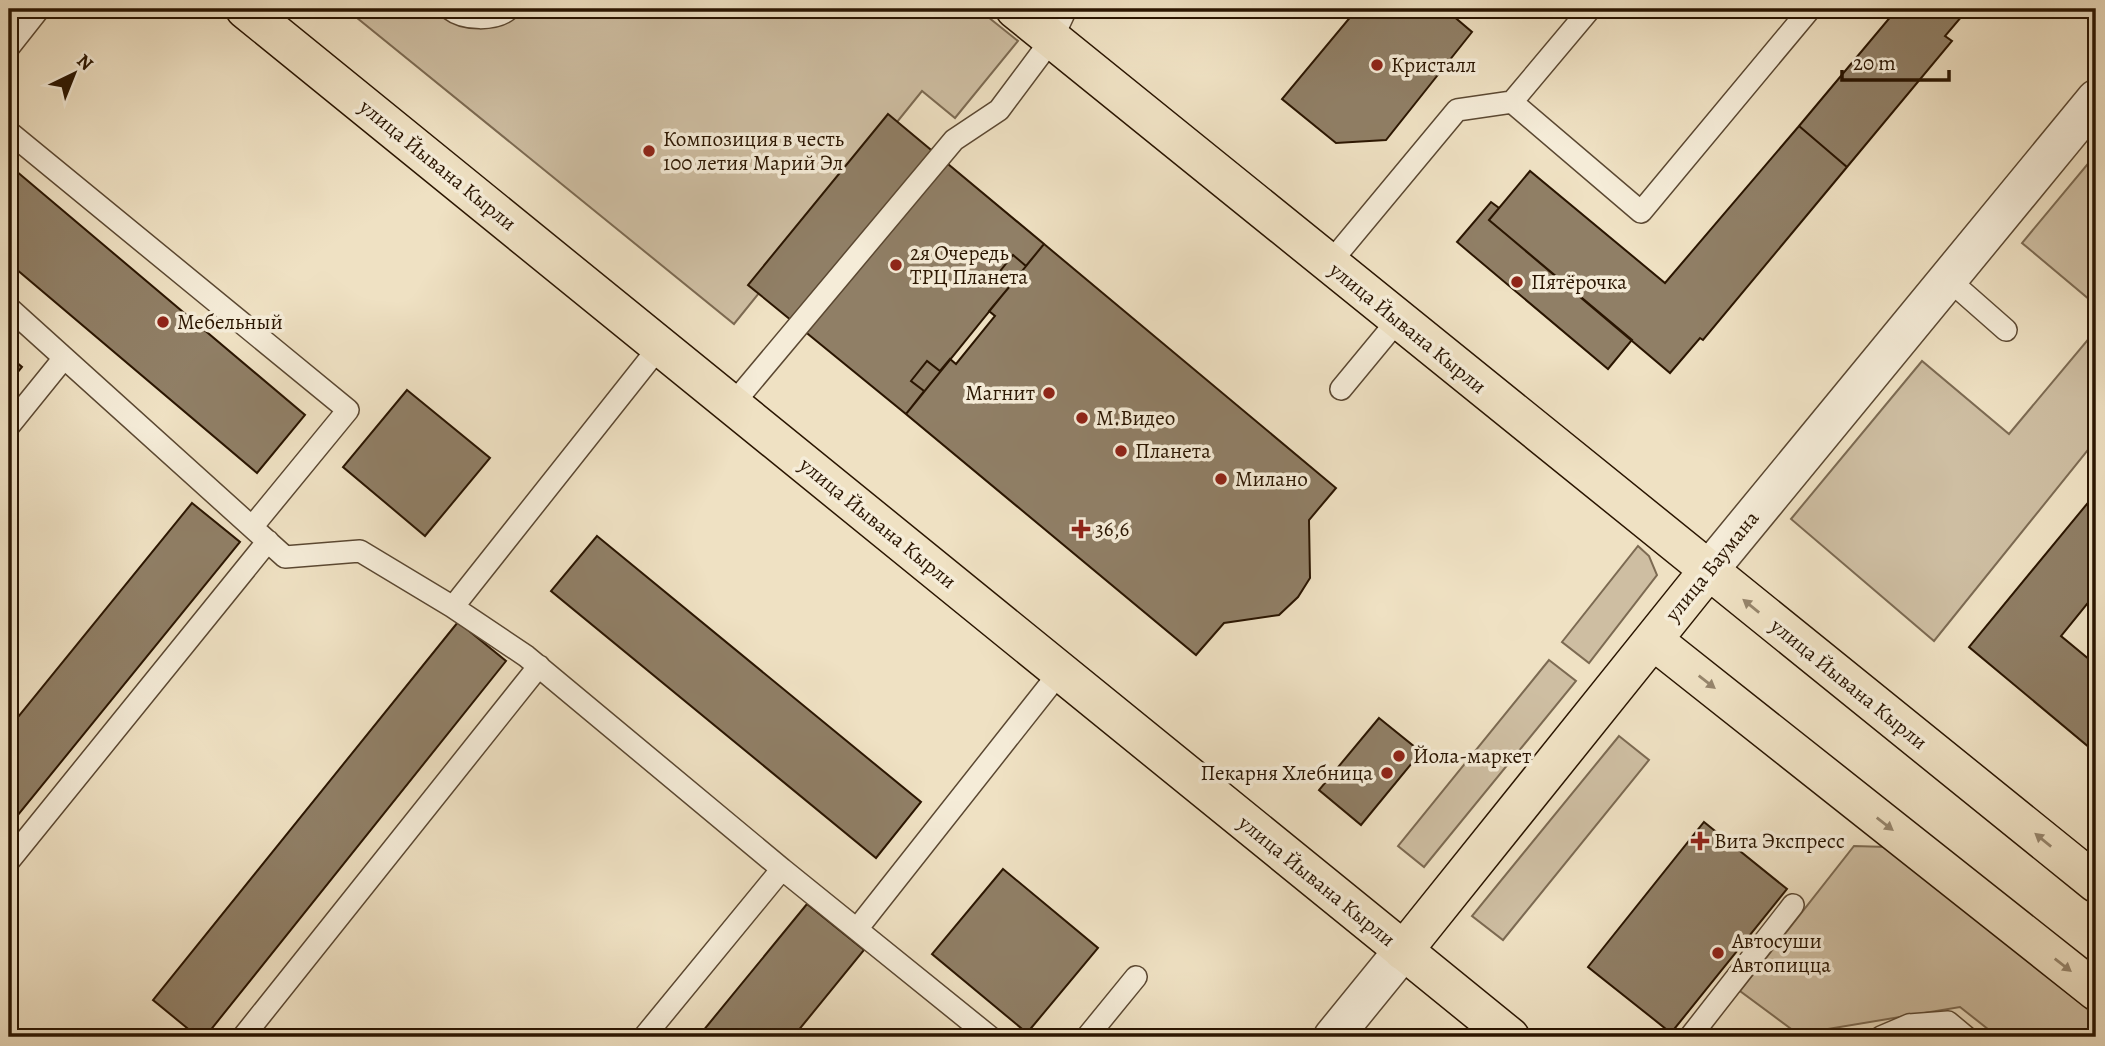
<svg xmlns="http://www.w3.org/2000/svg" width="2105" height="1046" font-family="Alegreya,serif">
<rect width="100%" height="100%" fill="#efe1c3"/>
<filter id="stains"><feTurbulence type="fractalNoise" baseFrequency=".00286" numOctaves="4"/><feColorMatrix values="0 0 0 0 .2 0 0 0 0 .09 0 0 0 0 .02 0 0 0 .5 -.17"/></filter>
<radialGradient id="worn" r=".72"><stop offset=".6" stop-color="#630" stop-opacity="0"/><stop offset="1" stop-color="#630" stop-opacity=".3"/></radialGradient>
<path fill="#cebea2" stroke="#7c6a52" stroke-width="2" d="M346,9h632l40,32 -63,77 -33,-27 -188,233z
M2096,154v151l-74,-62z
M2096,330v110l-162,201 -143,-122 131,-158 87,73z
M1638,546l11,10 8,19 -68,88 -27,-21z
M1549,660l27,21 -152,186 -26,-21z
M1619,736l30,24 -146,180 -31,-24z
M1854,846l33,1 209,169v21h-98l-38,-30 -162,27 -58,-43z"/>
<path fill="#907f66" stroke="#2a1501" stroke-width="2" d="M1357,9h88l27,23 -86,108 -50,3 -54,-44z
M1897,9h71l-23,27 7,5 -105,126 -48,-41z
M888,114l156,130 -138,170 -158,-129z
M1799,126l48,41 -144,173 -3,-2 -30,35 -181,-153 41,-49 135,112z
M9,165l296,250 -48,58 -248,-210z
M1491,202l8,6 -10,12 143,120 -24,29 -151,-127z
M1044,244l292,244 -27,32 1,58 -12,19 -19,18 -55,8 -28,32 -290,-241 18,-23 -13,-10 16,-20 13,10 10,-12 6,5 39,-48 -6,-5 21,-25 -13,-11 16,-20 13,11z
M9,356l13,11 -13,16z
M407,390l83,68 -65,78 -82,-69z
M2096,493v100l-35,43 35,29v88l-127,-106z
M192,503l48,39 -231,284v-98z
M597,536l324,266 -45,56 -325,-267z
M458,622l48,39 -301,376h-7l-45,-37z
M1379,718l42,34 -60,73 -42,-35z
M1704,822l83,67 -116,144 -83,-66z
M1003,869l95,79 -71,85 -95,-79z
M807,904l57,46 -71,87h-95z"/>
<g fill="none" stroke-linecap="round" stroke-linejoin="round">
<defs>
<path id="service" d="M450,9c14,11 45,12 59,0
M9,47l30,-38
M1512,102l129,110 169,-203
M9,132l339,278 -96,117
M1329,264l128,-154 55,-8 78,-93
M1948,279l58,51
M9,308l276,249 75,-6 93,56 73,49 256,213
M1341,389l57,-69
M732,405l222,-265 45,-30 53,-71 14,-30
M9,426l55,-68
M453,607l207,-261
M9,861l259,-320
M857,929l203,-257
M1909,1025l39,-3 18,15
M243,1037l296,-371
M644,1037l138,-168 208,168
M1087,1037l49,-60
M1690,1037l103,-132
M1881,1037l28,-12 10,9"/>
<path id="tertiary" d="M1708,571l388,-472
M1333,1037l70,-86"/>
<path id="primary" d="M245,9l1265,1028
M1015,9l1081,874
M1653,640l443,351
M1403,951l305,-380"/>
</defs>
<use href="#service" stroke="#5b4832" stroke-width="24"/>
<use href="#tertiary" stroke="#5b4832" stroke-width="41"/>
<use href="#primary" stroke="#2a1501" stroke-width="41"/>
<use href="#service" stroke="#f5ecd8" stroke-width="21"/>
<use href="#tertiary" stroke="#f5ecd8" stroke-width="38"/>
<use href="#primary" stroke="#efe1c3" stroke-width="38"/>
</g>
<defs><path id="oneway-solid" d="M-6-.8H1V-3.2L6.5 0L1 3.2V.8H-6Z" transform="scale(1.75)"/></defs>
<g fill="#96856c">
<use href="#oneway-solid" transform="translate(1751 606) rotate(-141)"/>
<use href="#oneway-solid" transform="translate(1707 682) rotate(38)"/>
<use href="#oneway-solid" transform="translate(1885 824) rotate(38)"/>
<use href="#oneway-solid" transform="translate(2043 840) rotate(-141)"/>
<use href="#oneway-solid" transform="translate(2063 965) rotate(38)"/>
</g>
<g fill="#8f2418" stroke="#f5ecd8" stroke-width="2.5">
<circle cx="1377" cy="65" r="7"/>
<circle cx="649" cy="151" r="7"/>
<circle cx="896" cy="265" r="7"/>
<circle cx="1517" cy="282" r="7"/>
<circle cx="163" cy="322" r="7"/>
<circle cx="1049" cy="393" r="7"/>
<circle cx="1082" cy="418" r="7"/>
<circle cx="1121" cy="451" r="7"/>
<circle cx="1221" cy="479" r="7"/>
<path d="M1077.5 518.5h7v7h7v7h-7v7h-7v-7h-7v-7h7z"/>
<circle cx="1399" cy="756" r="7"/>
<circle cx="1387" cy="773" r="7"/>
<path d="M1696.5 830.5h7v7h7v7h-7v7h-7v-7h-7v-7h7z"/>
<circle cx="1718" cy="953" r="7"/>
</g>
<g text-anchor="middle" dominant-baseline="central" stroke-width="7" stroke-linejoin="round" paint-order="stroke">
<g font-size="21" fill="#2a1501" stroke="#f5ecd8" text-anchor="start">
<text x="1391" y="65">Кристалл</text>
<text x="663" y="139">Композиция в честь<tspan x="663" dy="24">100 летия Марий Эл</tspan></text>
<text x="910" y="253">2я Очередь<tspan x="910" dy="24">ТРЦ Планета</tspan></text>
<text x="1531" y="282">Пятёрочка</text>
<text x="177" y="322">Мебельный</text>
<text x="1035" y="393" text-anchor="end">Магнит</text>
<text x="1096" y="418">М.Видео</text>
<text x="1135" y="451">Планета</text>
<text x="1235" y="479">Милано</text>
<text x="1095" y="529">36,6</text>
<text x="1413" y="756">Йола-маркет</text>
<text x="1373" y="773" text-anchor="end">Пекарня Хлебница</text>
<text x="1714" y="841">Вита Экспресс</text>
<text x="1732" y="941">Автосуши<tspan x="1732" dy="24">Автопицца</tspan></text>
</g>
<g font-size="21" fill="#2a1501" stroke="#f5ecd8">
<text transform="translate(438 165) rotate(39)">улица Йывана Кырли</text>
<text transform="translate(1408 328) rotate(39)">улица Йывана Кырли</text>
<text transform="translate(878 523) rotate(39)">улица Йывана Кырли</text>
<text transform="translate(1712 566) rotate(-51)">улица Баумана</text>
<text transform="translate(1849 684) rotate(39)">улица Йывана Кырли</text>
<text transform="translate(1317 881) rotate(39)">улица Йывана Кырли</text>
</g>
</g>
<rect width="2105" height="1046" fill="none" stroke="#efe1c3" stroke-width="35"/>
<rect x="10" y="10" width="2084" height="1025" fill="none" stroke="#2a1501" stroke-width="3.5"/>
<rect x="18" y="18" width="2070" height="1011" fill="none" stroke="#2a1501" stroke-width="2"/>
<g transform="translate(74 74) rotate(43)" stroke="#f5ecd8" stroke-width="5" paint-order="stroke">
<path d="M0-5L12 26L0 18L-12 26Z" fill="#2a1501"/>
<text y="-10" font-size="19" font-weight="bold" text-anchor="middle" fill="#2a1501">N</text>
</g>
<path d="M1842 70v10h107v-10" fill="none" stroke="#2a1501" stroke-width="3.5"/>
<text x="1853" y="70" font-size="21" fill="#2a1501" stroke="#f5ecd8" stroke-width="5" paint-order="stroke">20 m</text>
<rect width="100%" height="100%" filter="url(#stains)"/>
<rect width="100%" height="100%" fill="url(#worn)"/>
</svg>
